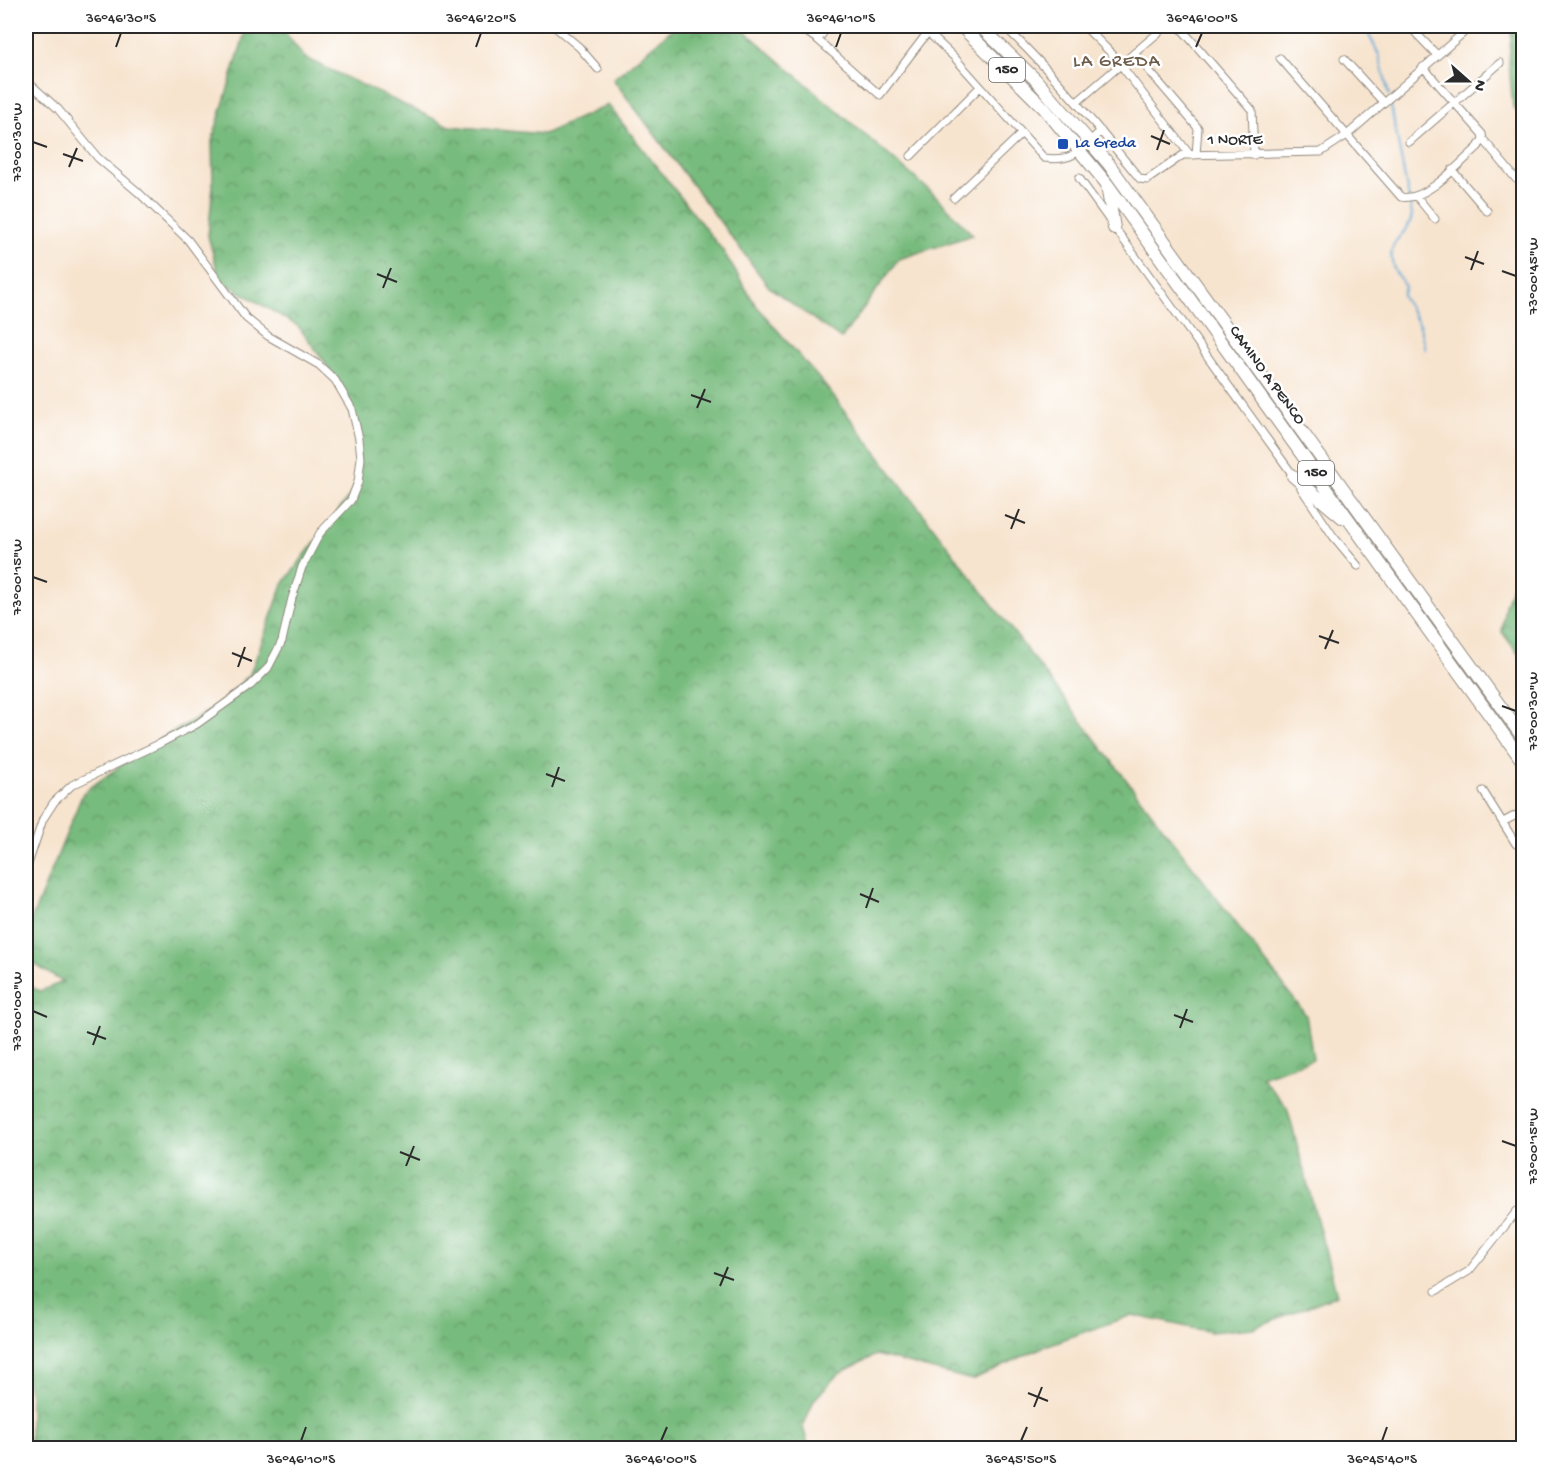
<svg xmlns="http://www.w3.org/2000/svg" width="1549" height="1474" font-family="'Gochi Hand',sans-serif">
<defs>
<pattern id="forest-crowns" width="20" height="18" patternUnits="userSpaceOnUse" patternTransform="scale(1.5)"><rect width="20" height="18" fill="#78bb7e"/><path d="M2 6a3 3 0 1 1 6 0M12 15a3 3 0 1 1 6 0" fill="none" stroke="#639867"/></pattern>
</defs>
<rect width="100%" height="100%" fill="#fff"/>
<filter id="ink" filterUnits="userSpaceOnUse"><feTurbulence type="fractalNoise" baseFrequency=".0167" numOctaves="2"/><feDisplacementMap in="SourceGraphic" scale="12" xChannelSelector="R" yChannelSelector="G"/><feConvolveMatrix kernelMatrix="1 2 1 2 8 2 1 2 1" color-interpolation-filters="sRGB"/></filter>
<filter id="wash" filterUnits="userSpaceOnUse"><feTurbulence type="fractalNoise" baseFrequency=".008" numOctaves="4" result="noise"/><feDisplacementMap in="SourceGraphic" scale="24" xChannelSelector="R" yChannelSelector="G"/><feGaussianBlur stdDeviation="1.35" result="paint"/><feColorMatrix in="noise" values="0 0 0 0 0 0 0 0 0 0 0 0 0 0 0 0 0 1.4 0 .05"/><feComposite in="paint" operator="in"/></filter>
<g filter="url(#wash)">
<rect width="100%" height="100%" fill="#f7e4cf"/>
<path fill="url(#forest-crowns)" stroke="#527354" stroke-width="1.5" d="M247,26h33l25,32 144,68 95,8 64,-29 115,146 32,53 72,84 479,627 7,44 -52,18 26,30 50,188 -84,33 -42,4 -79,-17 -87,31 -73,34 -96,-25 -38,19 -24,26 -11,27 6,21h-779v-53l-4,-15v-395l14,6 23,-9 -29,-18 -4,-41 53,-130 56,-41 78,-46 33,-32 33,-90 71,-94 6,-22 -5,-45 -11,-29 -22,-36 -24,-32 -78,-46 -12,-44 5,-50 -1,-45z
M676,26h63l198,171 36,38 -74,24 -58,80 -72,-52 -156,-208z
M1512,26h11v92l-10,-11 -4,-44z
M1523,560v100l-21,-28 3,-27z"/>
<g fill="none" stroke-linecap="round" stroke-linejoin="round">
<path stroke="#5ca7d4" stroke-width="2" d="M1332,26l36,7 11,22 10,40
M1390,101l22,114c-3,22 -27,22 -19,51 2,8 9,13 12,21l-3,9 17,28 6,25"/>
</g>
</g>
<g filter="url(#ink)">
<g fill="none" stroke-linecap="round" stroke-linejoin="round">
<defs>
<path id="street" d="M554,26l25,21 19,22
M798,26l20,14 62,55 48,-63
M921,26l33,31 90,101c31,4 35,-8 57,-27
M1004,26c49,47 93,100 136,153l7,1 36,-25 138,-3 26,-17 124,-109
M1084,26l29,29 77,100
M1179,26l73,84 2,45
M1409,26l28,29
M818,40l10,-14
M1134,53l64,75 -2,27
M1280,58l121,139c24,6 60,-35 77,-50l5,-8
M1344,59l39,43
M1423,67l59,67 1,5 33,40
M26,80l32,29 40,49 40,34 50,48 58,78 22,18 51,29 16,15 17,29 7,30 2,19 -3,24 -7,18 -31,33 -18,34 -10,31 -10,43 -14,27 -17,17 -54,39 -36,19 -89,42 -18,17 -11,17 -17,51
M1077,102l89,-76
M1409,142l91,-79
M911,156l69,-69
M1452,170l35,41
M1079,178l216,300
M1417,197l18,22
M954,198l68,-65
M1301,488l32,48 25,30
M1483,791l33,53
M1503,822l21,-11
M1436,1291l33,-20 48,-60 7,3"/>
<path id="highway" d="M961,26l83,82 63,76 417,579
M980,26l55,53 73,84 416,576
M1107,185l7,43
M1293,476l50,42"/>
</defs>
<use href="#street" stroke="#91887d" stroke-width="9"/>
<use href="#highway" stroke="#91887d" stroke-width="14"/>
<use href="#street" stroke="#fff" stroke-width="7"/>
<use href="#highway" stroke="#fff" stroke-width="12"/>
</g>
</g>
<path fill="none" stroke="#2b2b2b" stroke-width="2" d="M116,47l5,-14M476,47l5,-14M836,47l5,-14M1196,47l6,-14M1151,136l19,8M33,142l14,5M1157,150l7,-20M63,154l20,7M69,167l8,-19M1465,257l19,7M1471,270l7,-19M1502,271l14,5M377,274l20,8M383,288l8,-20M691,395l20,7M697,408l8,-19M1005,515l20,8M1011,529l8,-20M33,577l14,5M1319,636l20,7M1325,649l8,-19M232,653l20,8M238,667l7,-20M1502,706l14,5M546,774l19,7M552,787l7,-20M860,894l19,8M866,908l7,-20M33,1011l14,6M1174,1015l19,7M1180,1028l7,-19M87,1032l19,7M93,1045l7,-19M1502,1141l14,5M400,1152l20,8M406,1166l8,-20M714,1273l20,7M720,1286l8,-19M1028,1393l20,8M1034,1407l8,-20M301,1441l5,-14M661,1441l6,-14M1021,1441l6,-14M1382,1441l5,-14"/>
<rect fill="#1a4fb4" stroke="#fff" stroke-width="2" x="1057" y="138" width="12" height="12" rx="3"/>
<g text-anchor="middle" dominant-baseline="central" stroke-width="5" stroke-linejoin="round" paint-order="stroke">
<g fill="#fff" stroke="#6b6b6b" stroke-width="1.5">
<rect x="989" y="58" width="36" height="24" rx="4.5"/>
<rect x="1298" y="461" width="36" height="24" rx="4.5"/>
</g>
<g font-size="15" font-weight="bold" fill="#2b2b2b">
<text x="1007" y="70">150</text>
<text x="1316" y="473">150</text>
</g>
<g font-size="16" fill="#2b2b2b" stroke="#fff">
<text x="1235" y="141">1 NORTE</text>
<text transform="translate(1266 376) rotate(54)">CAMINO A PENCO</text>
</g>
<g font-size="16" fill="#164399" stroke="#fff" text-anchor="start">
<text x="1075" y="144">La Greda</text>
</g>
<g font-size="18" letter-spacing="1.5" fill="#6e5d4b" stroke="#fff">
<text x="1117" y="62">LA GREDA</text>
</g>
</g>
<rect width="1549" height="1474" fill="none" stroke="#fff" stroke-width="66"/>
<g transform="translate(1468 81) rotate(111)" stroke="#ffffff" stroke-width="4.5" paint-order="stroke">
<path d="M0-4.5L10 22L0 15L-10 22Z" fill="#2b2b2b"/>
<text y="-9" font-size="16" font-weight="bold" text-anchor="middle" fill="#2b2b2b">N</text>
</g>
<rect x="33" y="33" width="1483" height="1408" fill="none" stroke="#2b2b2b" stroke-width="2"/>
<g font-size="15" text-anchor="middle" fill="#2b2b2b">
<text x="121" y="22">36°46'30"S</text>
<text x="481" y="22">36°46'20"S</text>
<text x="841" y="22">36°46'10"S</text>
<text x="1202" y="22">36°46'00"S</text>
<text transform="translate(16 142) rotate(-90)" y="5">73°00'30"W</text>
<text transform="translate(1532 276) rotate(-90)" y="5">73°00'45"W</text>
<text transform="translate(16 577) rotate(-90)" y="5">73°00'15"W</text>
<text transform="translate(1532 711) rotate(-90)" y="5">73°00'30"W</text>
<text transform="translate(16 1011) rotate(-90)" y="5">73°00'00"W</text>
<text transform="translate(1532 1146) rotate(-90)" y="5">73°00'15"W</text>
<text x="301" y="1463">36°46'10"S</text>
<text x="661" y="1463">36°46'00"S</text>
<text x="1021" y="1463">36°45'50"S</text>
<text x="1382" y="1463">36°45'40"S</text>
</g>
</svg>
